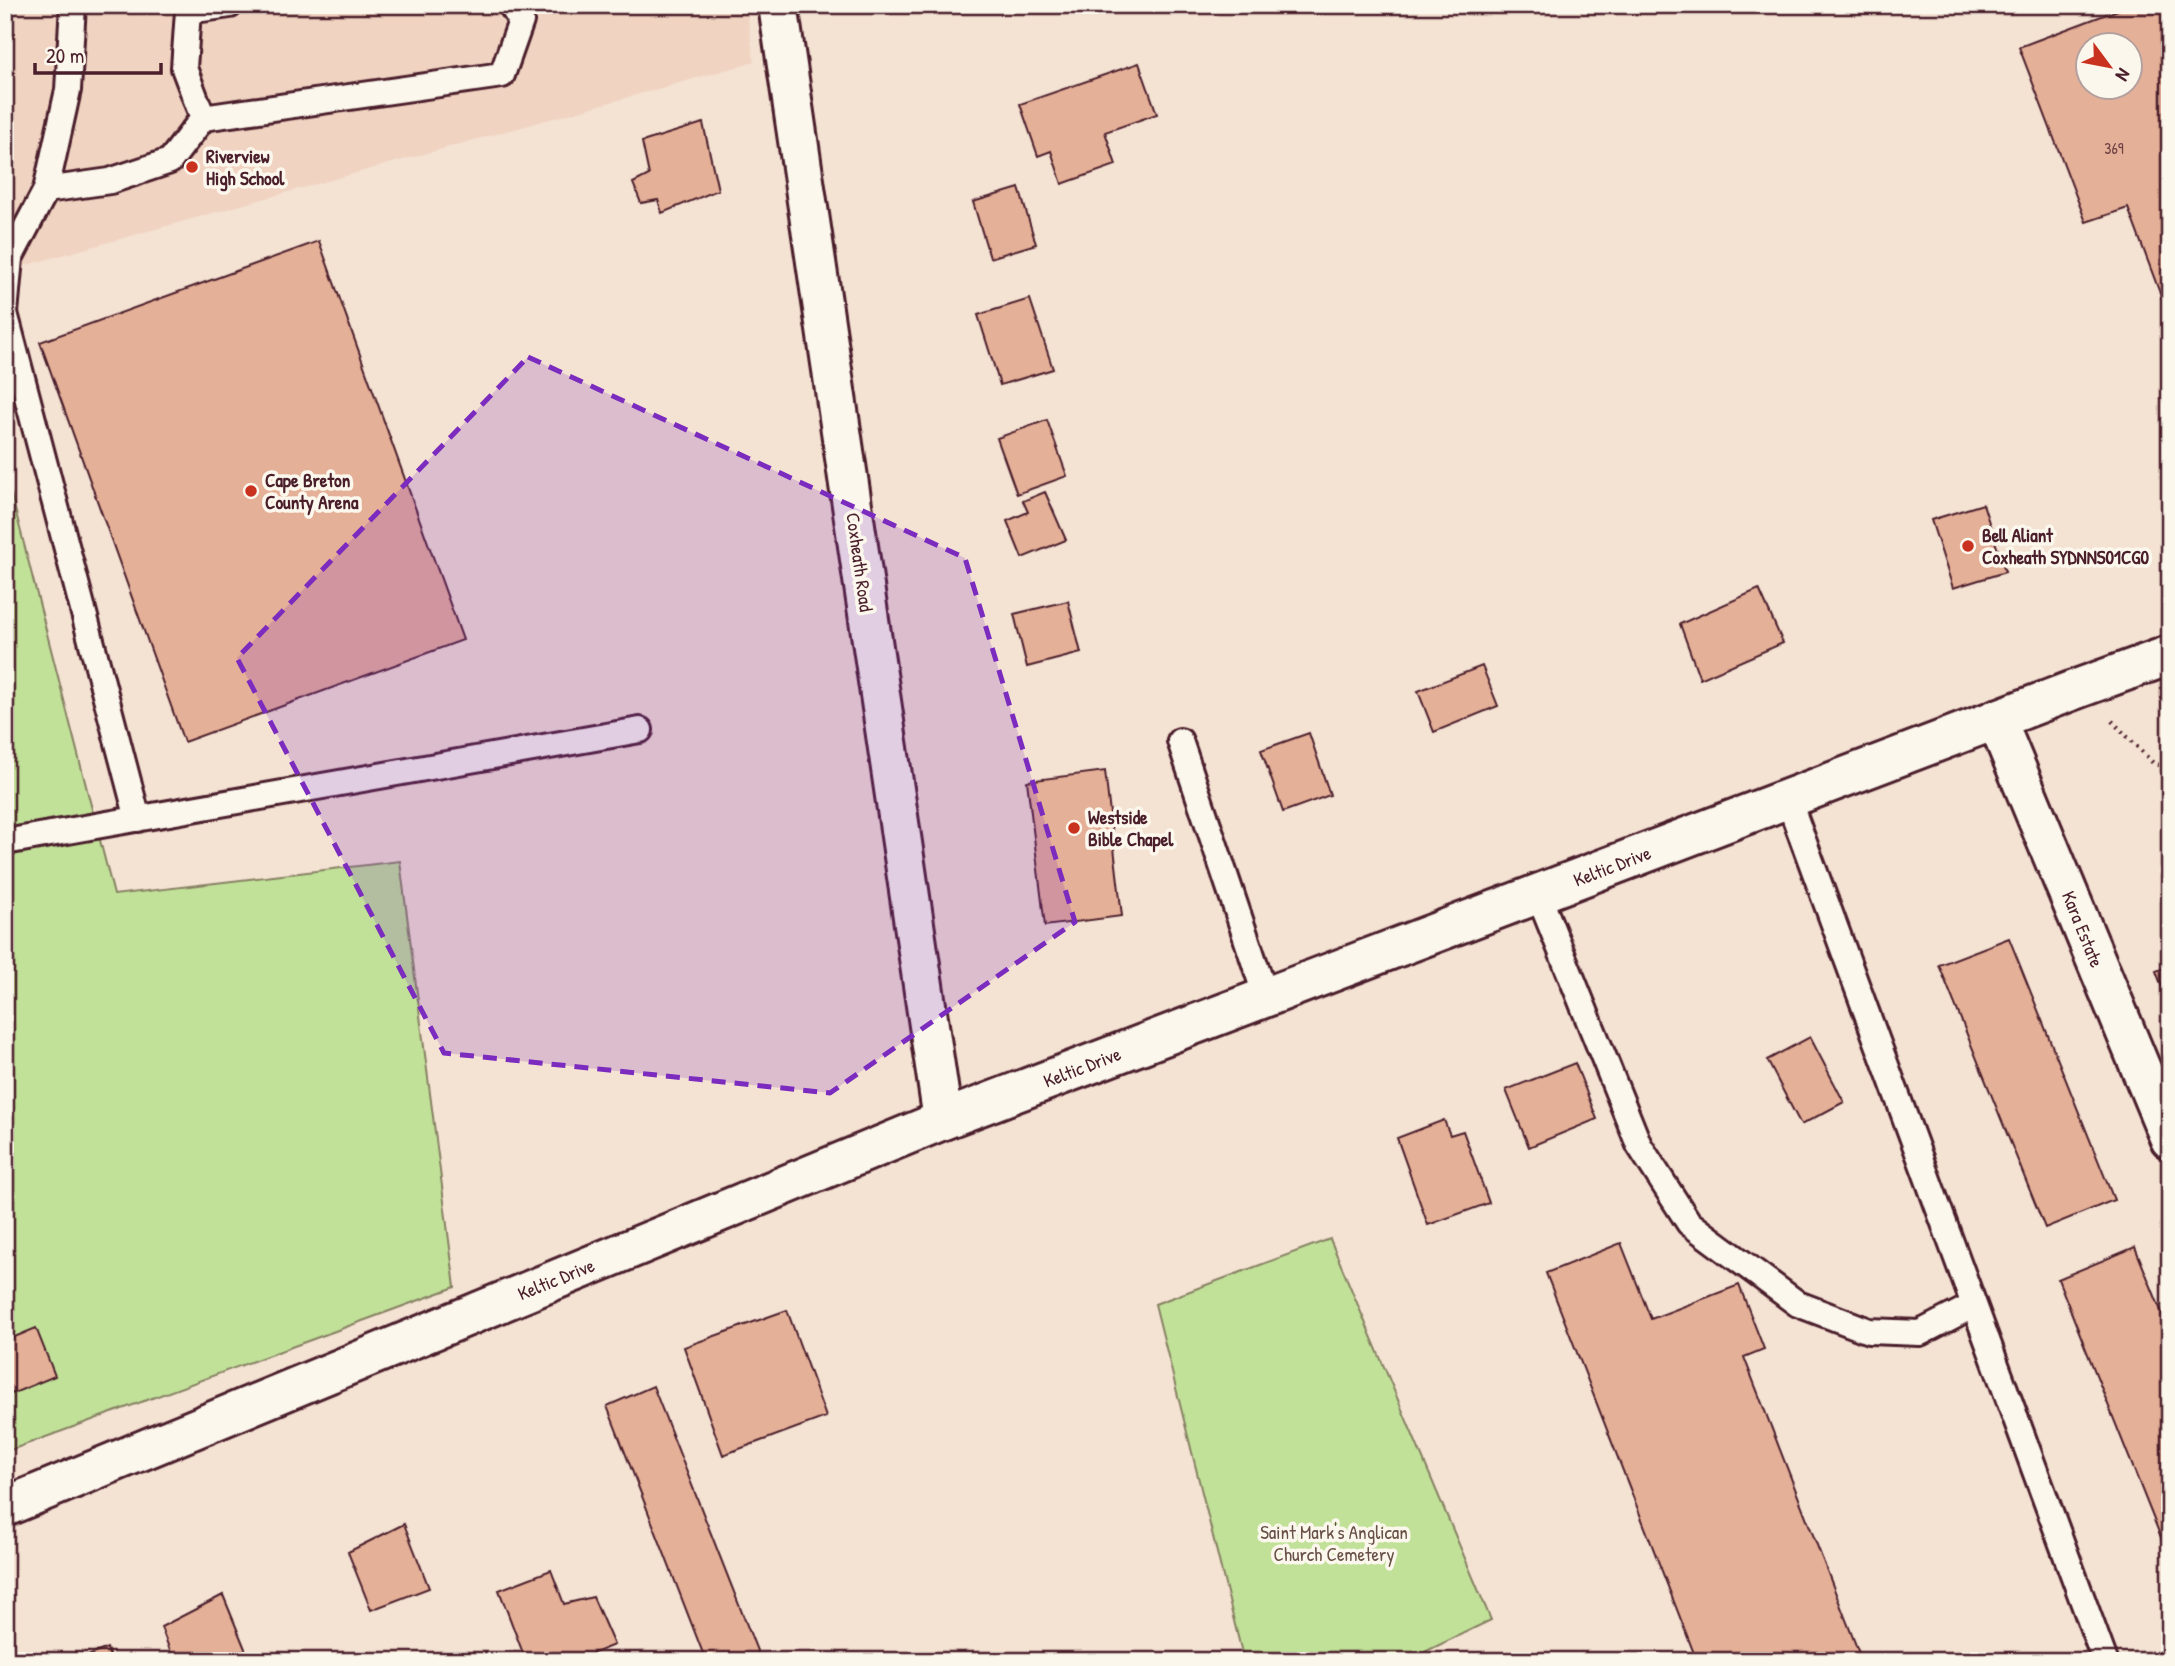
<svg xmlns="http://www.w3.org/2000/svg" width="2175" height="1666" font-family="'Patrick Hand',sans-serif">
<rect width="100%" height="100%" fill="#f4e2d3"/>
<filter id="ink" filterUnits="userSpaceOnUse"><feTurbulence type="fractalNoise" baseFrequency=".0143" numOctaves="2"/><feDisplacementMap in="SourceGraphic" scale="14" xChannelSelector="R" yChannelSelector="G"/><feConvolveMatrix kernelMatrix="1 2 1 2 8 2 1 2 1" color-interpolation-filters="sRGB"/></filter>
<g filter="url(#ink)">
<path fill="#f0d3c1" d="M5,5h741l8,57 -749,209z"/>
<path fill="#c1e199" stroke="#868062" stroke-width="2" d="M5,470l109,425 286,-34 55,426 -450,165z
M1330,1239l161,381 -85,41h-162l-89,-357z"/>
<path fill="#e5b098" stroke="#4a1f2b" stroke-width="2" fill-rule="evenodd" d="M2131,5h39v315l-42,-112 -42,14 -67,-175zM2088,46h42v42h-42z
M1139,63l18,51 -52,18 11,33 -54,19 -11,-33 -13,5 -18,-52z
M703,123l15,67 -56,23 -4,-13 -17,3 -8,-20 16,-8 -7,-33z
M1019,188l17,56 -46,14 -17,-56z
M319,241l144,399 -279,102 -144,-400z
M1030,299l23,70 -53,16 -22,-70z
M1047,420l20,56 -50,18 -20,-56z
M1045,492l21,48 -44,18 -15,-37 21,-9 -5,-11z
M1983,504l22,68 -52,16 -22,-68z
M1759,589l24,54 -83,36 -20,-55z
M1068,601l13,52 -54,14 -13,-53z
M1482,666l16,40 -64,26 -16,-41z
M1309,733l21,62 -47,17 -22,-62z
M1105,771l17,145 -77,10 -18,-145z
M2009,938l105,262 -69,28 -106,-263z
M2170,966v42l-14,-37z
M1810,1037l34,65 -43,23 -34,-65z
M1575,1063l22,56 -68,28 -23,-57z
M1444,1120l6,15 13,-4 26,72 -61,22 -31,-87z
M1621,1243l30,76 88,-34 25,64 -20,8 118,304h-165l-151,-388z
M2135,1247l35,86v210l-6,2 -106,-266z
M787,1310l39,107 -103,38 -39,-108z
M36,1328l19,48 -46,19 -4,-8v-46z
M653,1386l108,275h-55l-99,-255z
M404,1524l25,64 -58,22 -23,-58z
M551,1570l13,34 29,-7 21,48 -40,16h-48l-27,-71z
M223,1595l27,66h-76l-13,-34z
M107,1648l4,13h-35z"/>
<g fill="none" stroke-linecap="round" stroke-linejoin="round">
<defs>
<path id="service" d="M73,5l-5,85 -22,100 -36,68 -5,55 133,506
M230,5l-42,6 -4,57 19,50 299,-43 19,-54 -10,-16
M46,190l64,-9 60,-20 33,-43
M1180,741l86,256
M1788,799l317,862
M5,842l635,-112
M1538,894l101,251 50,78 109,81 71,27 51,2 54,-28"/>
<path id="minor" d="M1996,719l174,420"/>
<path id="tertiary" d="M778,5l165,1115"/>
<path id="secondary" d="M5,1507l938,-387 1136,-432 91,-33"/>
</defs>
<use href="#service" stroke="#4a1f2b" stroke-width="30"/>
<use href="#minor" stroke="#4a1f2b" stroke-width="44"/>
<use href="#tertiary" stroke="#4a1f2b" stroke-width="44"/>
<use href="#secondary" stroke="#4a1f2b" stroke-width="44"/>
<path stroke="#4a1f2b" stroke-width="4.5" stroke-dasharray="2 5" stroke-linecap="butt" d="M2112,721l42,43 16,3"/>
<use href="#service" stroke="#fbf7ec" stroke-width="24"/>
<use href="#minor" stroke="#fbf7ec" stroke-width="38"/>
<use href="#tertiary" stroke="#fbf7ec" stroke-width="38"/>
<use href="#secondary" stroke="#fbf7ec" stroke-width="38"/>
</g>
</g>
<path fill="#7b2cbf" fill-opacity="0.2" stroke="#7b2cbf" stroke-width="5" stroke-dasharray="14 9" stroke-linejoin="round" d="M528,357l437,201 110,364 -245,171 -386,-40 -207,-395z"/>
<g fill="#c8321e" stroke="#fbf7ec" stroke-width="2.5">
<circle cx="192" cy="167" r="7"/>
<circle cx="251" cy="491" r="7"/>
<circle cx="1968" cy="546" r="7"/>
<circle cx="1074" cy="828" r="7"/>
</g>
<g text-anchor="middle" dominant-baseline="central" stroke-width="7" stroke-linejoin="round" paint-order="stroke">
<g font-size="16" fill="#714346">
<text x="2114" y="148">369</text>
</g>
<g font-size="19" font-weight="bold" fill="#4a1f2b" stroke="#fbf7ec" text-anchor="start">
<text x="206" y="156">Riverview<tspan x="206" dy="22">High School</tspan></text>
<text x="265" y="480">Cape Breton<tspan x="265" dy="22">County Arena</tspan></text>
<text x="1982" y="535">Bell Aliant<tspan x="1982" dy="22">Coxheath SYDNNS01CG0</tspan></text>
<text x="1088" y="817">Westside<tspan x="1088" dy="22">Bible Chapel</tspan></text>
</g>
<g font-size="19" fill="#4a1f2b" stroke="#fbf7ec">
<text transform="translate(860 562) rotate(82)">Coxheath Road</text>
<text transform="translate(1612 866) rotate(-21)">Keltic Drive</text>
<text transform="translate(2083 929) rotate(68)">Kara Estate</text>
<text transform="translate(1082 1067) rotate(-21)">Keltic Drive</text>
<text transform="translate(556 1279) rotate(-22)">Keltic Drive</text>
</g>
<g font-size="19" fill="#685046" stroke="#fbf7ec">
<text x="1334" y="1532">Saint Mark's Anglican<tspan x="1334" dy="22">Church Cemetery</tspan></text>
</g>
</g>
<rect width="2175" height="1666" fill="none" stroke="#fbf7ec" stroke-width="28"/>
<rect x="14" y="14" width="2147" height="1638" fill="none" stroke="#4a1f2b" stroke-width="2.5" filter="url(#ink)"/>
<g transform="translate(2109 66) rotate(122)"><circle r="33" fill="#fbf7ec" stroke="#b4a19f" stroke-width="2"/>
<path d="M0-5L12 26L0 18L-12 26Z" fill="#c8321e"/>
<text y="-10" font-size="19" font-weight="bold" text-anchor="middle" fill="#4a1f2b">N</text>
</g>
<path d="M35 63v10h126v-10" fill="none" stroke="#4a1f2b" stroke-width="3.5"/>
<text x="46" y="63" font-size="21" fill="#4a1f2b" stroke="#fbf7ec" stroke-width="5" paint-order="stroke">20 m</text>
</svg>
